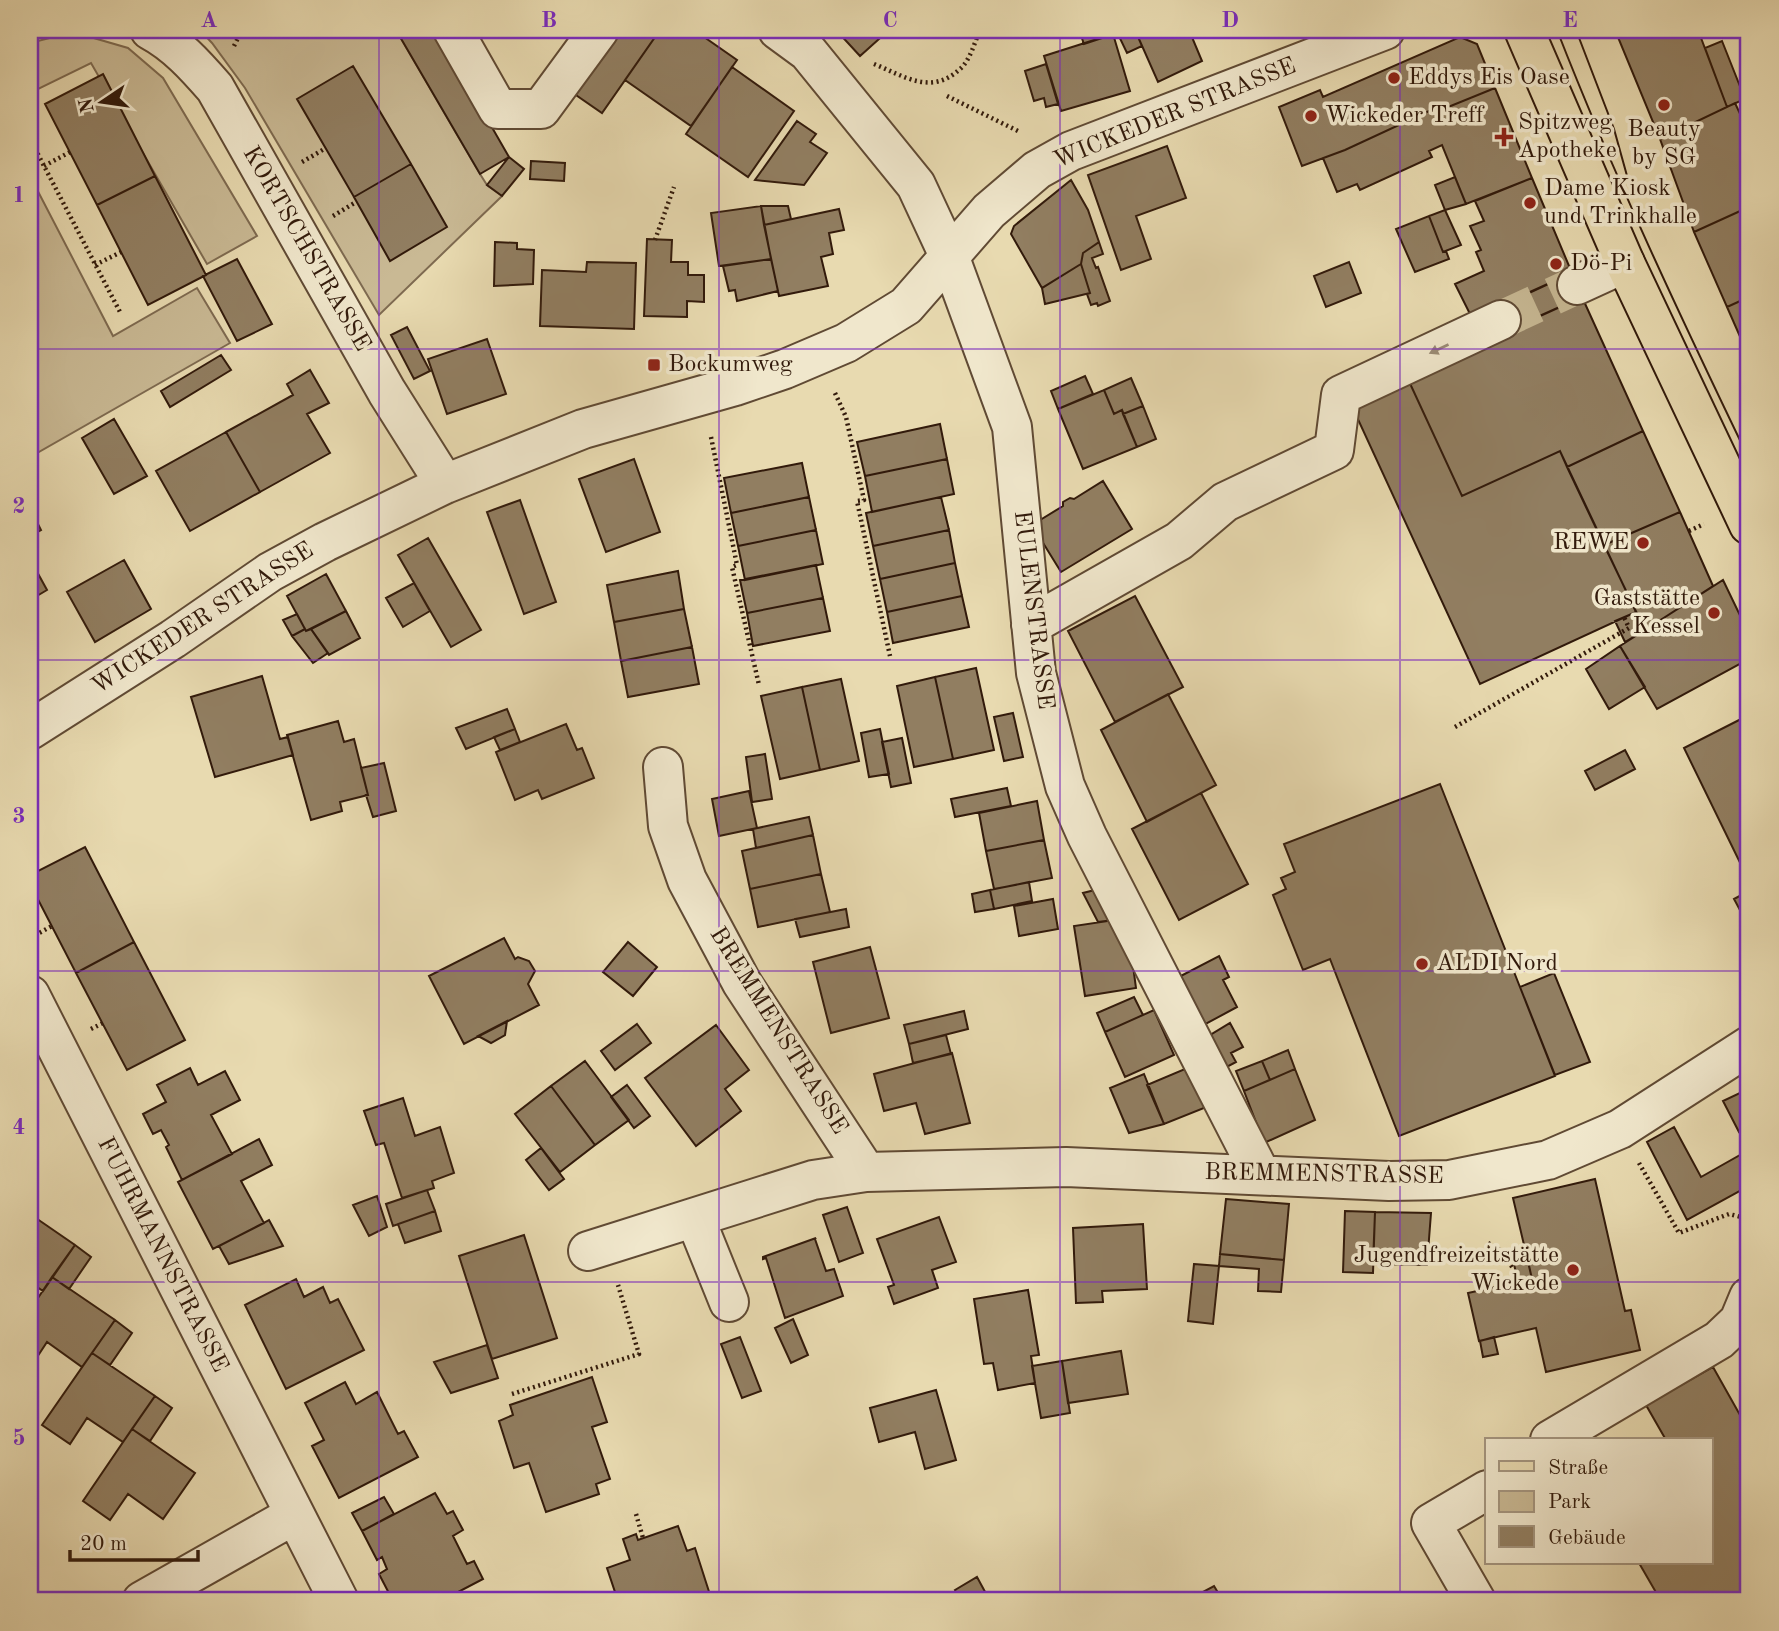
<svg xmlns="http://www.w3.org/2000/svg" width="1779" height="1631" font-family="'Old Standard TT',serif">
<rect width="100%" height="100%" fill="#e8dab0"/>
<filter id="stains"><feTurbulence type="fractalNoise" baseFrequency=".00286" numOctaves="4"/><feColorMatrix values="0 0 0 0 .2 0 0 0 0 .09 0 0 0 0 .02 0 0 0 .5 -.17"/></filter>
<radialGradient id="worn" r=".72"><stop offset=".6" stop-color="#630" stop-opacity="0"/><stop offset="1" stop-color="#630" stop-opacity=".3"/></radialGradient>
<path fill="#c9b994" stroke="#7e6a50" stroke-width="2" d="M200,30h196l84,144 7,11 15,11 -123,119 -134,-227 -33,-45z
M73,32l55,16 35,30 94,158 -50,28 -116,-201 -61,30v-50z
M30,176l83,160 84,-48 33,55 -200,114z"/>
<path fill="#917e61" stroke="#321a0b" stroke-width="2" d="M396,30h40l73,127 -29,17z
M617,30h43l-58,83 -29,-20z
M660,30h34l43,30 -46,66 -66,-46z
M836,30h53l-29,26z
M1079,30h27l2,6 -24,8z
M1116,30h19l7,16 -15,7z
M1135,30h54l13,31 -44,21z
M1615,30h83l29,77 -67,32z
M1113,34l17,57 -69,20 -17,-55z
M1460,37l17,7 18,44 -64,26 -2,-3 -84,39 -43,16 -23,-59 41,-17 3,7z
M1722,41l23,58 -18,8 -22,-59z
M1046,64l12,40 -12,3 -2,-9 -10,3 -9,-30z
M353,66l58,98 -57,33 -57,-98z
M732,67l62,44 -46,66 -62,-43z
M103,74l52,102 -58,29 -52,-101z
M1495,88l37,90 -66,26 -24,-59 -13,6 3,6 -72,33 -3,-6 -20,8 -14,-34 22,-8 84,-39 2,3z
M1735,103l14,30v74l-55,25 -34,-93z
M797,121l19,13 -6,8 17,11 -23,32 -49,-5z
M1167,146l19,52 -50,18 15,43 -30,11 -33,-95z
M509,157l15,12 -22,27 -15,-11z
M531,161l34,2 -1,18 -34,-2z
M411,164l36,63 -57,34 -36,-64z
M155,176l51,99 -58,30 -51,-100z
M1455,177l11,27 -21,6 -10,-25z
M1532,178l40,95 -100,45 -17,-34 29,-13 -8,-19 5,-2 -11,-24 14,-5 -9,-20z
M1071,180l17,30 11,32 -16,11 -2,11 -39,24 -31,-54 3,-8z
M761,206l10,53 -52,7 -8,-53z
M761,206h27l3,13 -27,6z
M1749,207v90l-22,10 -33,-75z
M839,209l5,21 -15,3 4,21 -12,3 7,29 -49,10 -15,-71z
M1445,210l16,35 -18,7 -14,-36z
M1429,216l14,36 3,-1 3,8 -34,13 -19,-43z
M647,239l25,1 -1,22h17v13h16v27l-17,-1v16l-43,-1z
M495,242l22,1v6l17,1 -1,34 -39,2z
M1099,242l4,12 -11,4 4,10 2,-1 12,34 -12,5 -1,-3 -6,2 -4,-11 3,-1 -9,-29 2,-11z
M237,259l35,65 -35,17 -34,-65z
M771,259l7,32 -41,10 -2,-11 -6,1 -6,-25z
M587,262l49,1 -2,66 -94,-3 2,-56 44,2z
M1349,262l12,31 -35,14 -12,-31z
M1081,264l9,29 -45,11 -3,-16z
M1572,273l10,24 -76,34 -11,-22z
M1582,297l61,134 -76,36 -7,-16 -98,45 -55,-119z
M1749,297v60l-22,-50z
M407,327l23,44 -16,8 -23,-44z
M487,339l19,55 -59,20 -19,-55z
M221,355l10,15 -61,37 -9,-16z
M310,370l19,33 -22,11 23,39 -70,39 -34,-60 67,-37 -6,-11z
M1085,376l8,18 -35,15 -7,-18z
M1407,377l55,119 98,-45 76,161 -156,72 -130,-282z
M1131,378l12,28 -20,8 -1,-4 -8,4 -10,-24z
M1104,390l10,24 8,-4 15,37 -54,22 -25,-60z
M1143,406l13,33 -19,8 -14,-33z
M114,419l33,57 -33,18 -32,-56z
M940,424l7,35 -82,17 -8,-34z
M1643,431l37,81 -76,33 -37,-78z
M226,432l34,60 -70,39 -34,-60z
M634,459l26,73 -54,20 -27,-73z
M947,459l7,35 -82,18 -7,-36z
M802,463l7,34 -78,16 -7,-35z
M1103,481l29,48 -71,43 -29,-47 31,-19v-4l7,-4 4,1z
M809,497l7,33 -78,16 -7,-33z
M941,497l8,33 -76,16 -7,-33z
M520,500l36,102 -32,12 -37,-102z
M30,508l11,22 -11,6z
M1680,512l33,74 -68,44 -41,-85z
M816,530l7,34 -78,16 -7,-34z
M949,530l6,33 -75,16 -7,-33z
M428,538l53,92 -30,17 -53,-92z
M30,559l17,31 -17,10z
M124,560l27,49 -56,33 -28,-50z
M955,563l7,33 -75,16 -7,-33z
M816,565l7,33 -76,15 -7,-33z
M678,571l6,38 -70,13 -7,-37z
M326,574l20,37 -40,20 -19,-35z
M1723,580l26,54v25l-92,50 -37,-63z
M414,583l16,28 -27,16 -17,-29z
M962,596l7,31 -76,16 -6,-31z
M1135,596l48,91 -68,35 -47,-91z
M823,598l7,33 -77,15 -6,-33z
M684,609l8,38 -71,14 -7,-39z
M346,611l14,27 -31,17 -18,-26z
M1636,612l9,18 -20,12 -10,-21z
M297,614l8,15 -13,7 -9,-16z
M305,629l1,2 5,-2 17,24 -15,10 -21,-27z
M1620,646l25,41 -36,22 -23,-40z
M692,647l7,37 -71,13 -7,-36z
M976,668l18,82 -41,9 -18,-82z
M262,676l18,63 8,-2 5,18 -78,22 -24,-80z
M935,677l18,82 -39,8 -17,-81z
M841,679l18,82 -39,9 -18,-83z
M802,687l18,83 -40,9 -19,-83z
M1168,694l48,91 -69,37 -46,-92z
M507,709l8,20 -49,20 -10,-21z
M1013,713l10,44 -19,4 -10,-44z
M1749,715v166l-65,-133z
M338,721l6,21 10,-3 14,56 -28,7 2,9 -31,9 -24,-85z
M566,724l11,26 5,-2 12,30 -52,21 -4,-9 -23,10 -19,-48z
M515,729l5,13 -20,8 -6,-13z
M880,729l9,45 -20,3 -8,-44z
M902,738l9,45 -20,4 -9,-45z
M1625,750l10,19 -40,21 -10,-19z
M765,754l7,45 -20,3 -6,-45z
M384,763l12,48 -23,6 -7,-22h2l-7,-27z
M1440,784l115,292 -156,60 -69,-177 -27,11 -30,-75 13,-6 -5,-11 14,-6 -11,-28z
M1007,788l4,18 -56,11 -4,-18z
M749,791l8,37 -38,8 -7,-37z
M1201,793l47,91 -69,36 -47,-91z
M1037,801l7,39 -58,11 -7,-38z
M809,817l4,18 -57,13 -3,-19z
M813,835l8,39 -71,15 -8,-38z
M1044,840l8,38 -58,11 -8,-38z
M85,847l49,95 -58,31 -46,-89v-9z
M821,874l9,38 -72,15 -8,-38z
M1029,882l3,19 -38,8 -4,-19z
M1103,888l18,31 -23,3 -15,-29z
M990,890l4,19 -19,3 -3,-18z
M1749,891v33l-1,1 -14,-26z
M1053,899l5,30 -39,7 -5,-30z
M846,909l3,18 -49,10 -5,-18z
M1121,919l8,17 7,52 -51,8 -11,-70z
M504,938l11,21 3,-2 11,4 6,10 -7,13 11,21 -75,39 -35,-68z
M134,942l51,98 -58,30 -51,-97z
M628,942l29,25 -24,29 -30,-24z
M870,947l19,71 -58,15 -18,-71z
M1219,956l10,21 -6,3 14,27 -37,20 -25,-48z
M1554,973l36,89 -35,13 -35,-88z
M1134,997l9,18 -38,17 -8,-19z
M1154,1010l20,45 -49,22 -20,-45z
M964,1011l4,18 -59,15 -5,-19z
M507,1021l-2,14 -14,8 -13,-7z
M1230,1023l13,24 -12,6 5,9 -13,7 -16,-32z
M637,1024l14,19 -36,27 -14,-19z
M716,1025l33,45 -24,19 16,22 -45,35 -51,-68z
M946,1035l5,19 -38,9 -4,-19z
M1288,1050l7,19 -25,11 -8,-19z
M952,1053l18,70 -45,11 -9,-31 -32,8 -10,-37z
M585,1061l44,59 -34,25 -44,-59z
M1262,1061l8,19 -26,11 -8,-20z
M1192,1066l17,40 -45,18 -17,-39z
M190,1068l8,17 27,-14 15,29 -29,15 21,39 -50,26 -16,-33 3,-2 -8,-15 -8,4 -10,-20 23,-12 -9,-17z
M1295,1069l20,51 -51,23 -20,-52z
M1144,1074l20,50 -35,9 -19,-45z
M627,1085l23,31 -16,12 -23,-31z
M551,1086l44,59 -35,27 -45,-58z
M1744,1091l5,10v25l-10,6 -16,-31z
M403,1098l12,38 25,-9 14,46 -22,8 2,7 -32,10 -18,-55 -8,2 -12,-34z
M1674,1127l27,50 48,-27v36l-62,34 -40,-78z
M259,1139l13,26 -31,16 23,42 -51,26 -35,-67z
M541,1148l23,31 -15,11 -23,-30z
M1595,1179l30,132 6,-1 9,40 -94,22 -10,-44 -57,13 -11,-48 64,-14 -19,-81z
M427,1190l8,21 -42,15 -7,-22z
M377,1196l10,31 -18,9 -16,-31z
M1226,1199l63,5 -5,56 -64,-6z
M847,1207l16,46 -24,9 -16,-47z
M435,1211l6,20 -36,12 -7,-19z
M1345,1211l30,1 -2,61 -30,-1z
M1375,1212l56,1 -4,52 -54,-1z
M30,1214l45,31 -32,46 -13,-9z
M939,1217l17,45 -24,8 6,18 -44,16 -6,-17 6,-2 -17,-46z
M269,1220l14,26 -54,18 -10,-18z
M1143,1224l4,65 -45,2 1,11 -27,1 -3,-75z
M524,1235l33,103 -65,21 -33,-103z
M816,1238l-1,1 11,32 8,-2 9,27 -58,22 -19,-60 -3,1v-2z
M75,1245l16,12 -22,32 -17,-12z
M1220,1254l64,6 -3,32 -23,-1 1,-22 -40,-3z
M1528,1261l4,18 -14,3 -4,-18z
M1194,1264l25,2 -6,58 -25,-3z
M52,1277l63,43 -33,47 -35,-25 -17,26v-58z
M296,1279l8,18 19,-10 7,16 8,-4 26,51 -78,39 -41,-84z
M1028,1290l11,65 -8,1 4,27 -37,7 -5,-27 -9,1 -10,-65z
M793,1319l15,36 -17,8 -16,-35z
M115,1320l17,13 -22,32 -18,-12z
M740,1337l21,54 -19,7 -21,-54z
M1494,1337l4,17 -15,3 -3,-16z
M487,1345l11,33 -47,15 -17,-31z
M1121,1351l7,43 -60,9 -6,-42z
M92,1353l63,43 -32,46 -36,-24 -17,26 -28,-19z
M1062,1361l8,52 -29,5 -9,-52z
M1713,1367l36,64v170h-88l-22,-38h72v-123h-45l-20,-35z
M592,1377l15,45 -15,5 18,52 -14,5 3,10 -53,18 -17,-49 -15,5 -15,-47 14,-6 -3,-10z
M345,1382l11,22 21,-12 21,42 6,-3 14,26 -79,41 -27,-52 12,-6 -19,-37z
M936,1390l20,70 -31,9 -10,-37 -36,10 -9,-34z
M155,1396l17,12 -22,33 -18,-12z
M132,1429l63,44 -32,46 -35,-25 -18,26 -27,-19z
M435,1493l12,21 6,-3 10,19 -10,6 14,28 7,-3 9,18 -42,22h-48l-14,-27 8,-5 -5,-12 -5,3 -15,-29z
M384,1497l10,17 -32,17 -10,-18z
M678,1526l9,25 8,-3 17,53h-94l-11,-33 23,-8 -7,-21 13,-5 2,6z
M977,1577l13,24 11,-6 9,6h-48l-7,-11z
M1214,1586l9,15h-37z
M461,1591l5,10h-25z"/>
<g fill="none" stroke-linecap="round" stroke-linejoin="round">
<path stroke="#c4b48f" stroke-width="38" stroke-dasharray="38 19" stroke-linecap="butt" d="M1501,320l76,-35"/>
<defs>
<path id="minor" d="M150,30c26,14 45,35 65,58l172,304 58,92
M453,30l45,79h43l58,-79
M778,30l30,22 108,133 34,73 62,169 24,246 29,113 22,50 174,339
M1577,285l48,-22
M1031,625l148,-84 46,-39 109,-52 7,-55 160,-75
M30,730l143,-91 97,-67 55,-30 120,-58 138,-55 152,-43 50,-17 61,-26 60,-37 83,-95 48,-41 34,-19 314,-121
M663,767l5,59 19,54 55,103 124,189
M30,995l309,606
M695,1218l34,84
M588,1251l225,-71 53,-8 200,-5 323,14 60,-1 99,-20 72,-31 129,-83
M1550,1440l169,-100 20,-19 10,-24
M142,1601l152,-86
M1476,1601l-45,-78 56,-33"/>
<path id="major" d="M1524,30l101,233 124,262"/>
</defs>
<use href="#minor" stroke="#604a34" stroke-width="42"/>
<use href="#major" stroke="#321a0b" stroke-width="42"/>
<path stroke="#321a0b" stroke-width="4.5" stroke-dasharray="2 3.5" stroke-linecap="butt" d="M234,46l8,-16
M874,64c30,12 57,32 86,5 10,-8 15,-28 20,-39
M947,96l73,36
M30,139l90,173
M302,162l24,-14
M44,166l26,-14
M333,216l23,-14
M655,240l19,-53
M95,265l26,-13
M835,393l11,24 18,83 -7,1 33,155
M711,437l26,128 -5,2 27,118
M1689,531l15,-7
M1455,727l174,-99 -5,-11
M30,938l22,-12
M91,1029l12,-6
M1639,1163l40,70 50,-19 20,5
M1488,1243l14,8 14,22
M512,1394l127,-40 -21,-69
M636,1514l7,24"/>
<use href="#minor" stroke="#f0e7cc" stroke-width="38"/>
<use href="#major" stroke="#e8dab0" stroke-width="38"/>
<path stroke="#321a0b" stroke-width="2" d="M1557,30c57,146 124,288 192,429
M1576,30l38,99 15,54"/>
</g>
<defs><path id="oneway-solid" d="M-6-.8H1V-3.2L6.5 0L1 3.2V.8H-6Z" transform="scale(1.75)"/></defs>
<use fill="#9a8b75" href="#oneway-solid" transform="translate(1439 349) rotate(155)"/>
<path fill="none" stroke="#7b2cbf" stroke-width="2" stroke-opacity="0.55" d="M379,30v1571M719,30v1571M1060,30v1571M1400,30v1571M30,349h1719M30,660h1719M30,971h1719M30,1282h1719"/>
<g fill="#8f2418" stroke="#f0e7cc" stroke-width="2.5">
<circle cx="1394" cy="78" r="7"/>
<circle cx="1664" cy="105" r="7"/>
<circle cx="1311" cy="116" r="7"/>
<path d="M1500.5 126.5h7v7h7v7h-7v7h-7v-7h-7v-7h7z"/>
<circle cx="1530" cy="203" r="7"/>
<circle cx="1556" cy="264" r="7"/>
<rect x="647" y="358" width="14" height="14" rx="3.5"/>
<circle cx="1643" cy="543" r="7"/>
<circle cx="1714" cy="613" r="7"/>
<circle cx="1422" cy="964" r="7"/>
<circle cx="1573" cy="1270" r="7"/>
</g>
<g text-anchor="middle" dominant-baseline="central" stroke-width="7" stroke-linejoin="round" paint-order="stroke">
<g font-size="24" fill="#321a0b" stroke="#f0e7cc" text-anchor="start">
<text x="1408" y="78">Eddys Eis Oase</text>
<text x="1325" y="116">Wickeder Treff</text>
<text x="1518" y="123">Spitzweg<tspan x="1518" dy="28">Apotheke</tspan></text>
<text x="1664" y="130" text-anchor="middle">Beauty<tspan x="1664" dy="28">by SG</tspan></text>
<text x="1544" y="189">Dame Kiosk<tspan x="1544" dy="28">und Trinkhalle</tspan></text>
<text x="1570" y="264">Dö-Pi</text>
<text x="668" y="365">Bockumweg</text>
<text x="1629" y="543" text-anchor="end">REWE</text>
<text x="1700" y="599" text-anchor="end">Gaststätte<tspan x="1700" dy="28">Kessel</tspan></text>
<text x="1436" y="964">ALDI Nord</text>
<text x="1559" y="1256" text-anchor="end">Jugendfreizeitstätte<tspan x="1559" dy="28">Wickede</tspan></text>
</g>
<g font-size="24" fill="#321a0b" stroke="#f0e7cc">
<text transform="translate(1175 114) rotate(-22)">WICKEDER STRASSE</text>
<text transform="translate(306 249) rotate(60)">KORTSCHSTRASSE</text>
<text transform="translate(1033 610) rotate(83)">EULENSTRASSE</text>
<text transform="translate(203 619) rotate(-33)">WICKEDER STRASSE</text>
<text transform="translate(778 1031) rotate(58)">BREMMENSTRASSE</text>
<text transform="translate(1324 1175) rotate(1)">BREMMENSTRASSE</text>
<text transform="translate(162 1255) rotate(63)">FUHRMANNSTRASSE</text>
</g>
</g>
<rect width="1779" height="1631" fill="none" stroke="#e8dab0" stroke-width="77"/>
<rect x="1485" y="1438" width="228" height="126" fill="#f0e7cc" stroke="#a4957f" stroke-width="2"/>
<rect x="1499" y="1461" width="35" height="10" fill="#e8dab0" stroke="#a4957f" stroke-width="2"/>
<text x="1548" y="1474" font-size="21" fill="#321a0b">Straße</text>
<rect x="1499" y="1491" width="35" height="21" fill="#c9b994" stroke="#a4957f" stroke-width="2"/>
<text x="1548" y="1508" font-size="21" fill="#321a0b">Park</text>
<rect x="1499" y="1526" width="35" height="21" fill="#917e61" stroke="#a4957f" stroke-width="2"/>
<text x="1548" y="1544" font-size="21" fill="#321a0b">Gebäude</text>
<g transform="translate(102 102) rotate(257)" stroke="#f0e7cc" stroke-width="5" paint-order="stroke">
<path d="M0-5L12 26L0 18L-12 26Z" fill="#321a0b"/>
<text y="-10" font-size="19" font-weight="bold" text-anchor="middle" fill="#321a0b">N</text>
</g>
<path d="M70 1550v10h128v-10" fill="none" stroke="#321a0b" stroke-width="3.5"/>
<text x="80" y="1550" font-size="21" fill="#321a0b" stroke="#f0e7cc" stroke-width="5" paint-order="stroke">20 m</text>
<rect x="38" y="38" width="1702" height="1554" fill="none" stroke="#7b2cbf" stroke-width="2.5"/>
<g font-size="23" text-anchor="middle" font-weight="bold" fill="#7b2cbf">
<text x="209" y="27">A</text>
<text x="549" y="27">B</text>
<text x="890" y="27">C</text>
<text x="1230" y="27">D</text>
<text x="1570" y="27">E</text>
<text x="19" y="202">1</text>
<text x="19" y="513">2</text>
<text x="19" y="823">3</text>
<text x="19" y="1134">4</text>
<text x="19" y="1445">5</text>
</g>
<rect width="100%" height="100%" filter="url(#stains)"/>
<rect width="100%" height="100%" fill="url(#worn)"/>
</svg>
